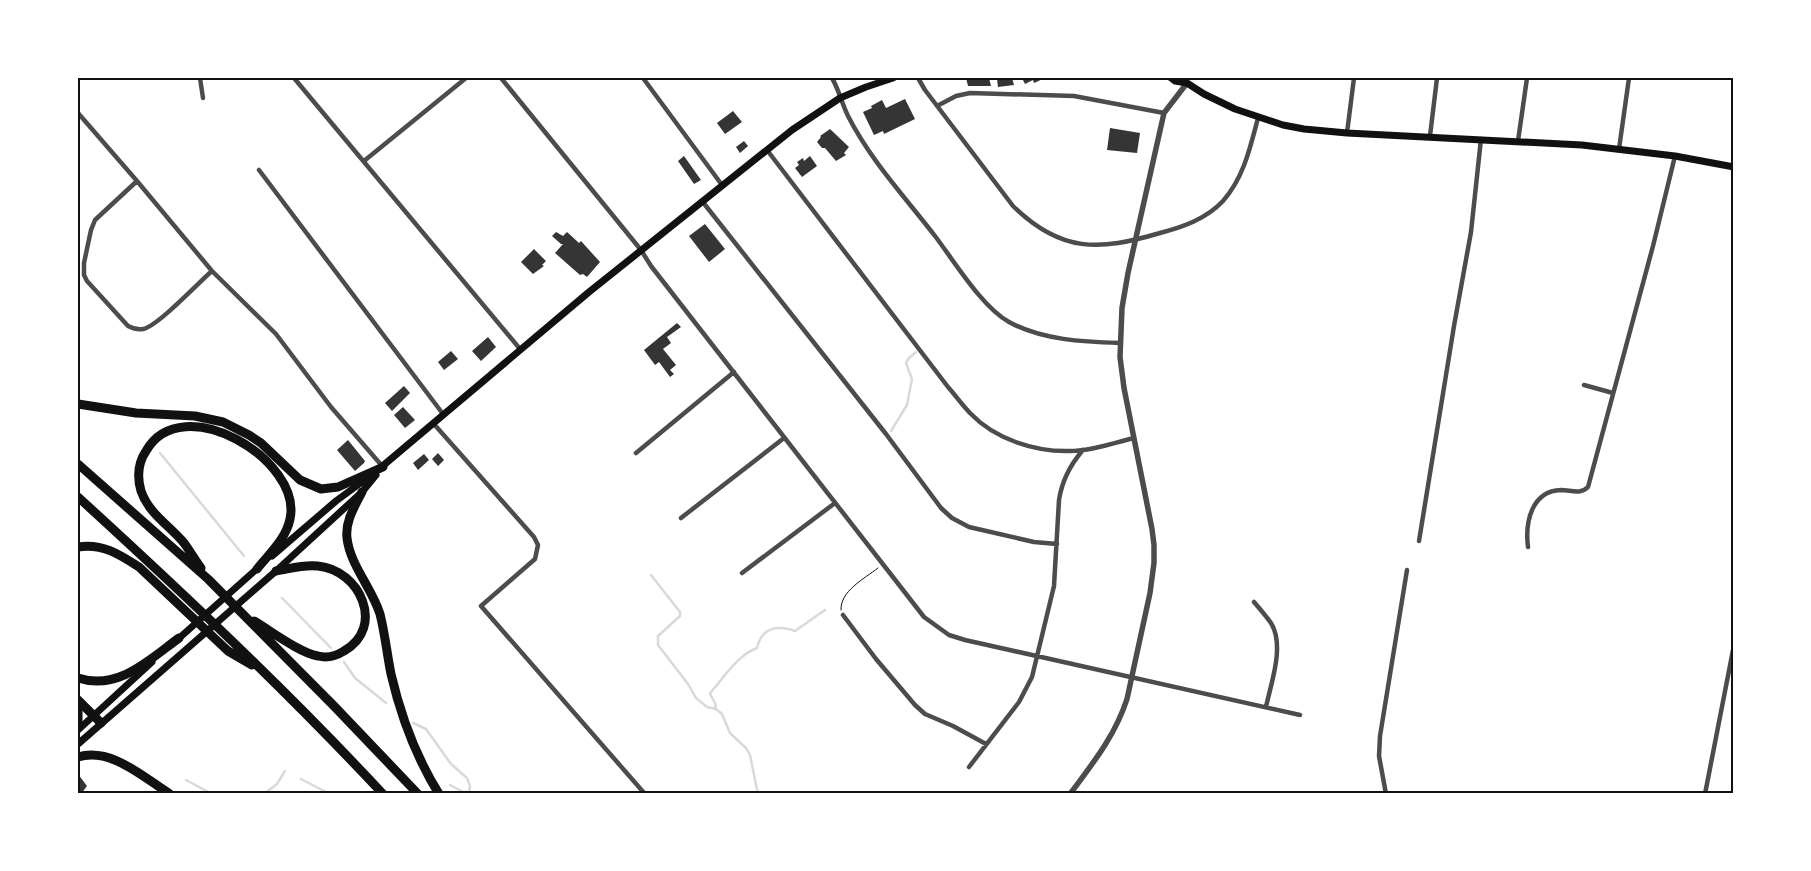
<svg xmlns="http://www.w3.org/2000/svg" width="1811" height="871" font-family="'Titillium Web',sans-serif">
<rect width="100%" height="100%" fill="#fff"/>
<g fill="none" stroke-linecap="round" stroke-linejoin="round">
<path stroke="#d9d9d9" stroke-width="2.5" d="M891,431l16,-26 5,-26 -6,-16 3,-5 7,-6
M160,453l84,103
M651,575l29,37v4l-22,20v9l30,39 8,14 11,9 9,2 6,5 8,19 16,15 4,7 8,39
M282,598l49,50
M344,662l11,16 31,25
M716,709l-1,-6 -5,-9c2,-5 7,-8 10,-13 10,-12 21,-27 37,-33 5,-21 20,-23 38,-17l30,-21
M413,723l13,6 25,35 16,14 3,8 -1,8
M301,779l29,15
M186,780l26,14
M450,785l13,7h5
M264,794l13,-10 8,-13"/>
</g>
<path fill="#353535" d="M966,78h23l2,8h-23z
M1004,78h8l2,7 -16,2 -1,-8z
M1022,78h23l-11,5 -1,-3 -8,4z
M905,99l10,20 -31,15 -1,-3 -9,4 -11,-23 9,-4 -1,-2 11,-6 4,8z
M733,111l9,11 -17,12 -8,-11z
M1110,128l30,5 -3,20 -30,-3z
M830,129l19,18 -5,6 2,2 -10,6 -11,-13h-3l-5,-6 4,-5 -1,-1z
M744,141l4,5 -8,7 -4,-6z
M684,156l17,24 -7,4 -16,-23z
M810,156l7,10 -15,11 -7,-9 4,-3 -2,-3 6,-4 1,3z
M705,224l20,25 -16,13 -20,-26z
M556,232l7,4 4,-4 12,11 2,-2 19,21 -13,15 -4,-3 -3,1 -25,-22 8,-9h-2l-9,-8z
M534,249l12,12 -4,4 2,1 -11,8 -12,-12z
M677,323l4,4 -14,10 4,6 -8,6 13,16 -6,5 4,4 -4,3 -11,-15 -4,3 -11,-15z
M488,337l8,10 -15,14 -9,-10z
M451,351l7,8 -14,11 -6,-8z
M404,386l6,7 -18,18 -7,-8z
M403,407l12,13 -10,8 -11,-13z
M348,440l17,21 -1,2 -9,8 -18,-21z
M438,453l6,7 -6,6 -6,-7z
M424,454l5,6 -11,10 -5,-7z
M78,774l9,12 -6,8h-3z"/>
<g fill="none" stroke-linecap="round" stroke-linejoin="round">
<path stroke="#111" stroke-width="1" d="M841,610c-1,-19 23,-31 37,-42"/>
<path stroke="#4c4c4c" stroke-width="4.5" d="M200,78l3,20
M294,78l226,271
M501,78l140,172 10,16 273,351 25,18 16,5 335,75
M643,78l79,107
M832,78c7,12 10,26 16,38 23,45 57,81 87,120 19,25 47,71 74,86 33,18 75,20 111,21
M918,78l7,12 88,116c48,47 86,45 147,27 23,-6 46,-14 63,-32 21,-24 27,-53 35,-83
M937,106l19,-10 14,-3 104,3 90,17
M78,113l59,68 75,90 64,63 55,73 52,60
M1347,133l7,-55
M1430,136l7,-58
M1518,141l9,-63
M1619,149l10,-71
M767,150l181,237c8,9 15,19 23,27 24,25 64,38 99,37 21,0 43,-8 64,-13
M364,161l102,-83
M259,170l184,244
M137,181l-42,39 -4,10 -7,33v12l3,6 41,45c4,2 10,4 15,3 14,-2 56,-47 69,-58
M702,201l184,233 55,74 11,10 17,9 65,15 23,2
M1584,385l29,8
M433,423l101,114 4,8 -3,14 -54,47 164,188
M636,453l98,-81
M681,518l103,-80
M1419,541l35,-215 17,-94 10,-93
M1528,547c-3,-24 3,-56 33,-57 10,0 19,5 27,-3l65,-241 22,-90
M742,573l93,-70
M1254,602c6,7 12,14 17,21 14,23 0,60 -5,84
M843,615l33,44 39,46 10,9 28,12 33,18
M969,767l50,-65 13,-25 22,-91 5,-86c3,-20 11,-35 24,-50
M1386,794l-7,-38 1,-20 27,-166
M1705,794l29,-149"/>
<path stroke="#4c4c4c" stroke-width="5.5" d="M1070,794c23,-31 45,-58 57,-95l23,-106 4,-30v-18l-2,-16 -28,-141 -4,-31 2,-49 6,-35 36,-160 23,-30"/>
<path stroke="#111" stroke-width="7" d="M1171,78l4,3 12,2 17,11 31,15 48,16 21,4 43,4 235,12 93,11 59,11
M379,469l210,-177 203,-162 48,-32 26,-11 27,-9
M272,556l64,-55 34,-25
M177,640l83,-74
M78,730l74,-68
M78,744l198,-173 86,-79 14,-17"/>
<path stroke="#111" stroke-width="9" d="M78,404l58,9 59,3 28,6 26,13 12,8 39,37 21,9 17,-2 45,-20
M78,464l130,115 126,127 84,88
M362,492c-7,14 -17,29 -15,46 3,27 25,50 33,76 5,20 7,40 11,60 10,43 25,83 48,120
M78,497c105,96 208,193 305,297
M78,547c24,-4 41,7 61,20l89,84 24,14
M201,568c-6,-8 -11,-17 -17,-25 -15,-18 -35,-29 -43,-52 -4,-14 -3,-28 5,-40 36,-63 157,9 144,68 -4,20 -21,35 -33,50
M254,621c17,10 46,32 64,35 8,2 18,0 26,-5 42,-24 16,-81 -26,-85 -14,-2 -29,3 -42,5
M78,678c40,13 71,-18 101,-40
M78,700l23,23
M78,712v12
M78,757c33,-10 65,20 92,37"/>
</g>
<rect width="1811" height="871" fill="none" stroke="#ffffff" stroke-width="158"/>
<rect x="79" y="79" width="1653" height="713" fill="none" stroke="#111" stroke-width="2"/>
</svg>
